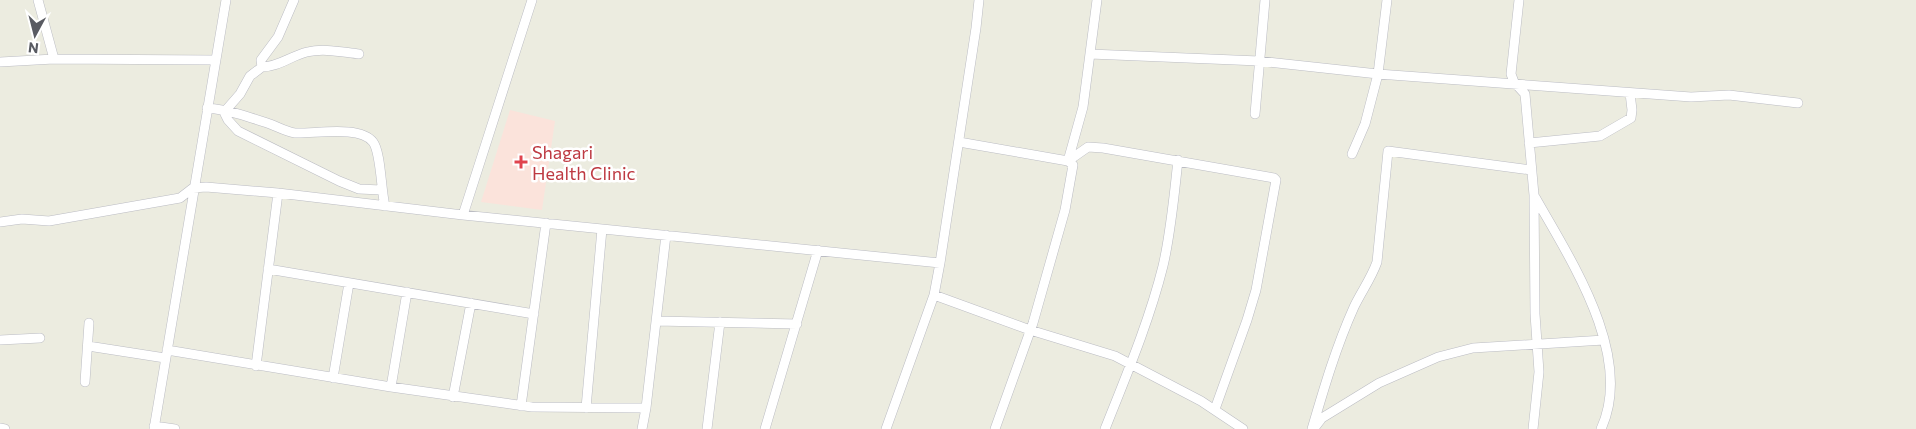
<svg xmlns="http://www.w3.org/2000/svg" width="1916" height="429" font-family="Commissioner,sans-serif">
<rect width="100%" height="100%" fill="#ecece0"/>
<path fill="#fbe3db" d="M510,110l45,11 -13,89 -61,-8z"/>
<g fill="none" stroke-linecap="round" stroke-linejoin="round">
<defs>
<path id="minor" d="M38,0l16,59
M294,0l-16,37 -17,23 1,7 -12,9 -10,18 -14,16 -1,4 3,6 10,11 101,50 20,8 22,1
M532,0l-69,215 477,48 -6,32 -48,134
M1519,0l-8,74 3,8 11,12 9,101 1,119 4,58 -6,57
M1090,54l169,7 119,13 313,23 38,-2 69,8
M0,62l54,-3 161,1
M262,67c16,0 29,-11 45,-15 17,-4 34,0 52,2
M207,108c22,2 42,9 63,16 8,3 17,8 25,9 20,1 65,-8 78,9 8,10 8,49 12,64
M1255,114l10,-114
M959,142l109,19 20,-14 15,1 171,30 2,2 -20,110 -9,30 -32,89
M1529,143l71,-7 31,-18 1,-8 -2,-17
M1352,154l13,-30 13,-50 9,-74
M1535,197c35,62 100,159 66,232
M0,222l22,-3 27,2 131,-23 13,-10 13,-1 72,6 185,22
M940,263l36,-235 3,-28
M268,269l266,45
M934,295l96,35 85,26 86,45 42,28
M656,321l141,3
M0,340l40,-2
M88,346l77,12
M167,350l224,37 141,20 114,1
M256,366l22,-173
M333,378l16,-95
M85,382l4,-59
M391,387l16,-95
M453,397l18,-94
M521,406l25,-183
M586,408l16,-179
M154,426l21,3
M1315,427l7,-9 57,-35 59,-26 35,-9 131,-8
M0,428l5,1
M154,429l72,-429
M642,429l4,-21 20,-173
M707,429l13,-107
M765,429l53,-179
M995,429l38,-106 32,-113 8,-45 -5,-4 15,-54 14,-107
M1105,429c21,-53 44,-107 58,-163 8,-34 11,-70 15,-106
M1312,429c12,-41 24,-82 42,-122 7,-15 17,-28 23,-45l11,-111 143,19"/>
</defs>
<use href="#minor" stroke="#bbbcc3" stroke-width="10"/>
<use href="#minor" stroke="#fff" stroke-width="9"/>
</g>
<path fill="#e0444e" stroke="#fff" stroke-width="2" d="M518.5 154.5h5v5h5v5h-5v5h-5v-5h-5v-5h5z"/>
<g text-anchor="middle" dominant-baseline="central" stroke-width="5" stroke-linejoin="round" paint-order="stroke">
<g font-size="18" fill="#be3a42" stroke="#fff" text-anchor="start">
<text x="532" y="152">Shagari<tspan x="532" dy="21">Health Clinic</tspan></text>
</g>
</g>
<g transform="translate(35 35) rotate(187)" stroke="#ffffff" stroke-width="4" paint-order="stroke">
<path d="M0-4L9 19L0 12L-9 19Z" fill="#595b62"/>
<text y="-8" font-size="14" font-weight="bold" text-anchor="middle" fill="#595b62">N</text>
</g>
</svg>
